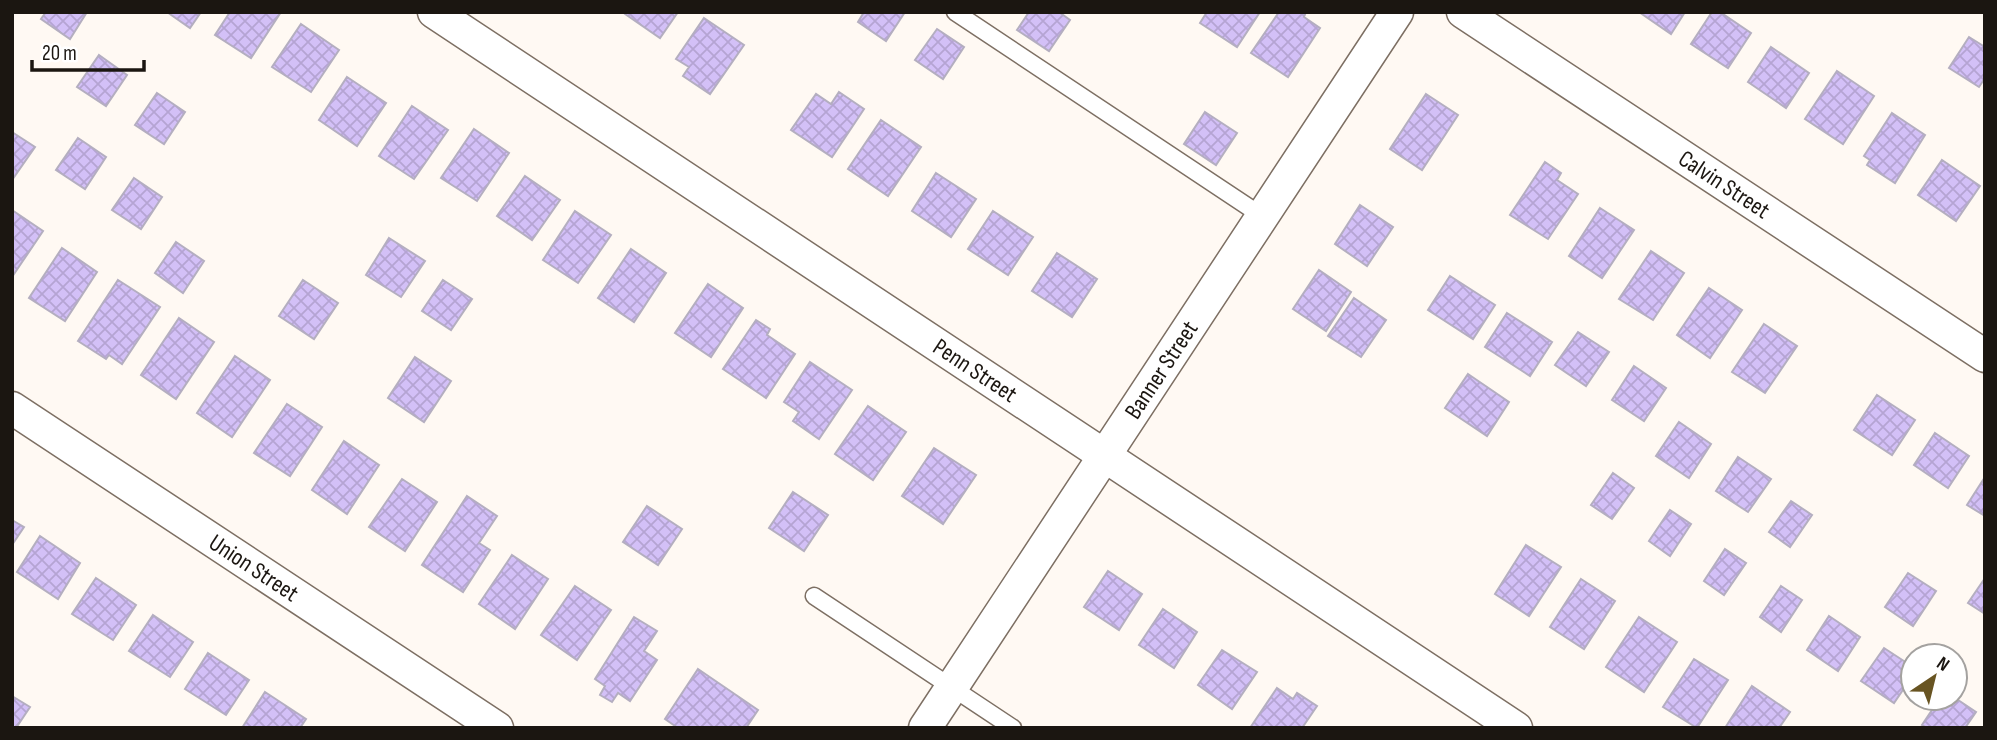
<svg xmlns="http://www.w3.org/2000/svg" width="1997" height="740" font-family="'Sofia Sans Condensed',sans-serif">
<defs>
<pattern id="building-cross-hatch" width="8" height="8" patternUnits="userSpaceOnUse" patternTransform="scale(1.75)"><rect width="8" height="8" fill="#d3c0f7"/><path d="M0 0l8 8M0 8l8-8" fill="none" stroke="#b5a4d3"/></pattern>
</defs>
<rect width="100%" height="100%" fill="#fff9f3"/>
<path fill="url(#building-cross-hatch)" stroke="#b4aec0" stroke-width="2" d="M46,12h41l-17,27 -29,-20z
M167,12h34l-11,16z
M230,12h51l-30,46 -36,-23z
M626,12h52l-18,26 -35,-24z
M864,12h41l-19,29 -28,-19z
M1029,12h30l11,8 -21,31 -32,-21z
M1207,12h53l-23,35 -37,-24z
M1279,12h27l-2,5 16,11 -32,49 -37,-24z
M1639,12h46l-14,22z
M1712,12h8l31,21 -23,35 -37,-24z
M704,18l40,27 -34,49 -27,-18 6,-9 -13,-8z
M301,24l38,26 -28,42 -39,-25z
M937,29l27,18 -21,32 -28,-19z
M1969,37l16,10v31l-6,9 -30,-19z
M1771,47l38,26 -23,35 -38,-26z
M99,55l28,20 -21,31 -29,-19z
M1837,71l37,25 -31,48 -38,-25z
M347,77l39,26 -29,43 -38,-26z
M839,92l25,17 -32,48 -41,-27 25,-36 15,10z
M157,93l28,19 -21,32 -29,-19z
M1426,94l32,21 -36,55 -32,-21z
M412,106l36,24 -34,49 -35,-23z
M1205,112l32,21 -21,32 -32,-21z
M1892,113l33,22 -30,48 -28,-18 3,-5 -6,-4z
M881,120l40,27 -33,49 -40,-27z
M474,129l35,24 -32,48 -36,-23z
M12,132l23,15 -23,33z
M78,138l28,19 -21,32 -29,-19z
M1942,160l38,26 -24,35 -38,-26z
M1545,162l16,11 -4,7 21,14 -30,45 -38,-24z
M936,173l40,26 -25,38 -39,-26z
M525,176l35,24 -28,40 -35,-24z
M134,178l28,19 -21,32 -29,-19z
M1360,205l33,22 -26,39 -32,-22z
M1600,208l34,22 -32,48 -33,-22z
M12,210l31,21 -31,46z
M575,211l36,24 -33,48 -35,-23z
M993,211l40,26 -25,38 -40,-26z
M389,238l36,23 -24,36 -35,-22z
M176,242l28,19 -21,32 -28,-20z
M62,248l35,24 -32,49 -36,-23z
M631,249l35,24 -32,49 -36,-24z
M1651,251l33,22 -31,47 -34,-21z
M1057,253l40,26 -25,38 -40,-26z
M1319,270l32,22 -25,39 -33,-22z
M1450,276l45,29 -22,34 -45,-29z
M118,280l42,27 -38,57 -13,-9 -3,4 -28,-18z
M303,280l35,23 -24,36 -35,-23z
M443,280l29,19 -21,31 -29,-19z
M708,284l35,24 -32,49 -36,-24z
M1709,288l33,22 -32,48 -33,-23z
M1354,298l32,22 -25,37 -33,-21z
M1507,313l45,29 -22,34 -45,-29z
M179,318l35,24 -38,57 -35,-24z
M756,320l14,9 -3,6 28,19 -29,44 -43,-29z
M1764,324l33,22 -32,47 -33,-21z
M1578,332l31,20 -23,34 -31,-21z
M235,356l35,24 -38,57 -35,-24z
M415,357l36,24 -27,41 -36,-24z
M810,362l42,28 -33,49 -26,-18 6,-9 -15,-10z
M1634,366l32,22 -22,33 -32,-21z
M1468,374l41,28 -22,34 -42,-28z
M1877,395l38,25 -23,35 -38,-25z
M287,404l35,23 -32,49 -36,-23z
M868,406l38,26 -33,48 -38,-26z
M1679,422l32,22 -22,34 -33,-22z
M1935,433l34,23 -21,32 -34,-23z
M344,441l35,24 -32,49 -35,-24z
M934,448l42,27 -33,49 -41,-28z
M1738,457l33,22 -23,33 -32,-21z
M1613,473l21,15 -22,31 -21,-14z
M1985,477v39l-18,-11z
M402,479l35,23 -32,49 -36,-24z
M793,492l35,23 -24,36 -35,-23z
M467,496l30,20 -18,27 11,7 -27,42 -41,-27z
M1791,501l21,14 -22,32 -21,-15z
M647,506l35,23 -24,36 -35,-23z
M1670,510l21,14 -21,32 -21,-15z
M12,520l12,7 -12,18z
M40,536l40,27 -22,36 -41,-27z
M1526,545l35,22 -32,49 -34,-22z
M1725,549l21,14 -22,32 -20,-14z
M512,555l36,24 -33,50 -36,-25z
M1108,571l34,23 -23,36 -35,-23z
M1908,573l28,18 -23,35 -28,-19z
M96,578l40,27 -23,35 -41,-26z
M1985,578v36l-17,-11z
M1581,579l34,22 -31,48 -34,-22z
M575,586l36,24 -34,50 -36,-25z
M1781,586l21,14 -21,32 -21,-15z
M1163,609l34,23 -23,36 -35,-23z
M153,615l40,27 -23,35 -41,-26z
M1829,616l31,21 -22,34 -31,-21z
M634,617l23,14 -13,20 13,9 -27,41 -12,-8 -6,9 -12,-7 5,-9 -10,-7z
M1639,617l38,25 -33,50 -38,-25z
M1884,648l29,19v8l-19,28 -33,-22z
M1222,650l35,22 -25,37 -34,-24z
M208,653l41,27 -23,35 -41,-26z
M1694,659l34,21 -31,48 -34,-21z
M698,669l60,41 -12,18h-68l-13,-9z
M1752,686l38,26 -11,16h-54z
M1277,688l16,11 4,-6 20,13 -15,22h-52z
M265,692l41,27 -6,9h-58z
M12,696l18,11 -14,21h-4z
M1940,698h15l21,14 -11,16h-38l-5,-3z"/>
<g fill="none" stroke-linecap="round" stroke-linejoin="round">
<defs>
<path id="service" d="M955,12l307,204
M814,596l199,132"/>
<g id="minor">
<path id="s1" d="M434,12l1082,716"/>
<path id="s2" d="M1463,12l522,344"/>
<path id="s3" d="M12,408l485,320"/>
<path id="s4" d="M925,728l472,-716"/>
</g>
</defs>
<use href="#service" stroke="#7d6f63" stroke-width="19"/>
<use href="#minor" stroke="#7d6f63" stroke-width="35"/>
<use href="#service" stroke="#fff" stroke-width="16"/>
<use href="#minor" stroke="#fff" stroke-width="32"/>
</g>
<g text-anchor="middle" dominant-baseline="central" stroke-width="6" stroke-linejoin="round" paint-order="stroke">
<g font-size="24" fill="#1b1611" stroke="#fff">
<text stroke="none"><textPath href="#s2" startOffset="313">Calvin Street</textPath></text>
<text stroke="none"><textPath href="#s1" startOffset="649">Penn Street</textPath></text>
<text stroke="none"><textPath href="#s4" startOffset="429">Banner Street</textPath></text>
<text stroke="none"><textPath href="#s3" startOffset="290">Union Street</textPath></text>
</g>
</g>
<rect width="1997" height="740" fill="none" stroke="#1b1611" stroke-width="28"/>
<g transform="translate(1934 677) rotate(35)"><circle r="33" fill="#ffffff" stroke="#a4a2a0" stroke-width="2"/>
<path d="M0-5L12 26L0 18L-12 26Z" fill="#685422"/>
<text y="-10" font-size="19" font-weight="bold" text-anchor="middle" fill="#1b1611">N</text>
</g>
<path d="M32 60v10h112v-10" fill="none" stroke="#1b1611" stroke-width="3.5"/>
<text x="42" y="60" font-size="21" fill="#1b1611" stroke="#ffffff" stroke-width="5" paint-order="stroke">20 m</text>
</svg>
